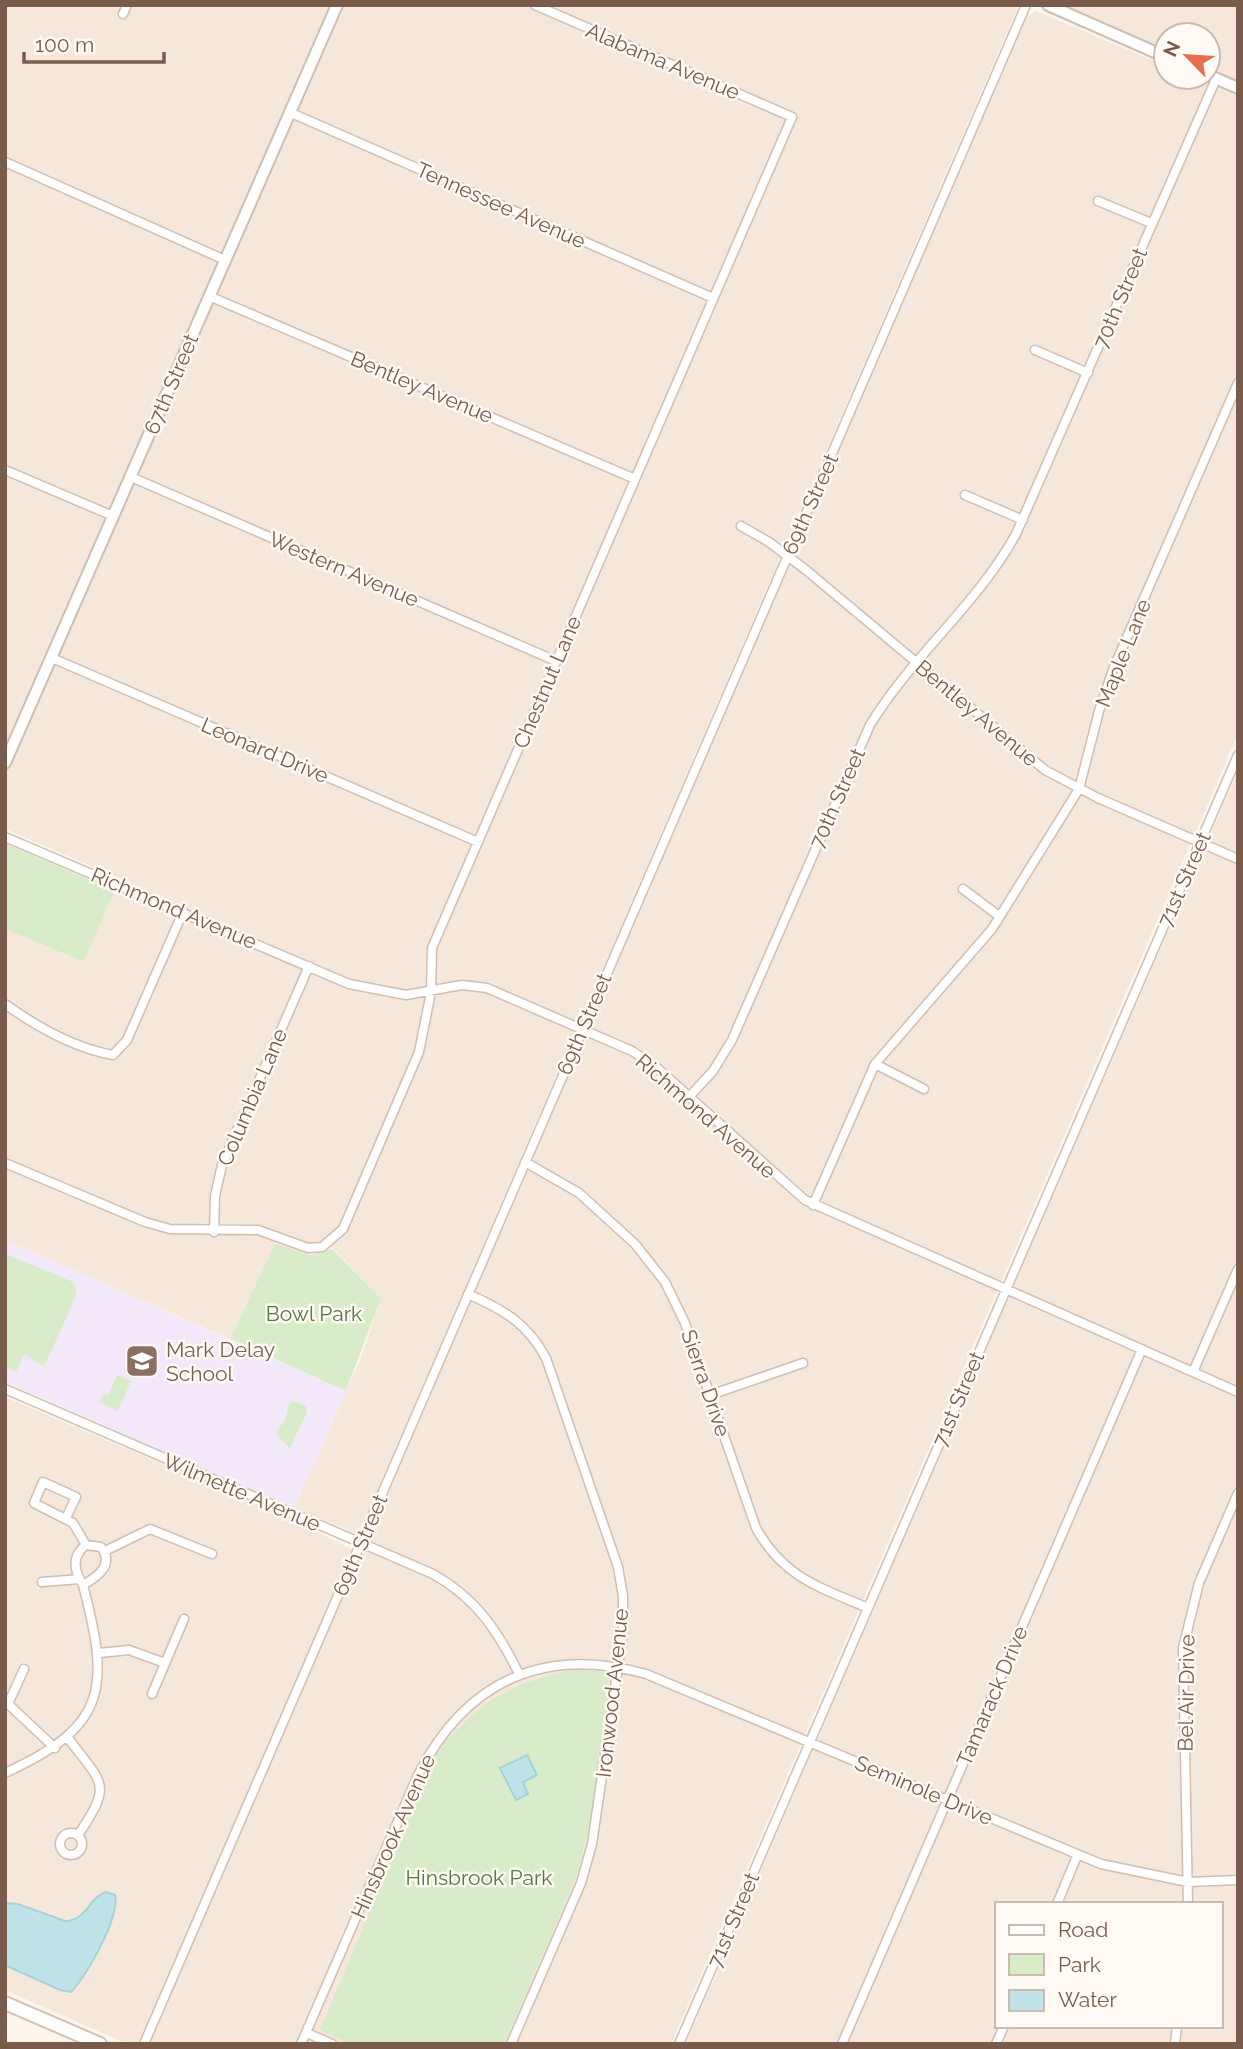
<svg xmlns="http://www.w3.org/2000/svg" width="1243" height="2049" font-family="Raleway,sans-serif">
<rect width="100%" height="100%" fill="#fdf6ec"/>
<path fill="#f5e8da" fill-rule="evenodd" d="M5,5h325l-325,748z
M343,5h673l1,4 -653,1512 -9,12 -61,-25 66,-148 21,-62 -56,-58 -15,3 -30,-11 -50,107 -225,-99v-311l77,33 39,-83 -116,-50v-54z
M1060,5h178v78l-30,-13v-35h-42v17z
M1036,11l130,55v11h26l46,19v638l-567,1310h-544l-122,-54v-593l282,120 75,37 656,-1518 10,-20z
M1238,771v1273h-552l302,-699zM996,1904h224v122h-224z"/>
<path fill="#f3e8fa" d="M5,1240l341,151 -52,117 -289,-126z"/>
<path fill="#d8ecc9" d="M5,843l110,48 -32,71 -78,-33z
M275,1243l35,12 22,-6 49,49 -35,93 -116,-52z
M6,1254l67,28 4,12 -33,73 -20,-13 -8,18 -11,-5z
M117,1375l14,6 -13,30 -19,-9 4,-8 5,2z
M294,1401l12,5 1,6 -17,36 -12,-11 -1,-7 8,-9 4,-17z
M574,1669l32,3 3,9 -17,134 -15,60 -73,169h-153l-31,-14 117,-278c46,-54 68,-66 137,-83z"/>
<path fill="#bfe3e8" stroke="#a5d3da" stroke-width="2" d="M527,1755l10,20 -14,7 5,12 -12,6 -16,-32z
M106,1892l9,3c5,22 -28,80 -44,97l-11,-2 -55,-25v-62l13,1 47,17c23,-1 23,-23 41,-29z"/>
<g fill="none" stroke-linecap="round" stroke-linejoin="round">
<defs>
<path id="minor" d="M123,14l4,-9
M289,112l424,186
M5,162l220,98
M1098,201l53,22
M209,296l426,183
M1035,350l53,23
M5,470l108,46
M131,477l425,184
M965,495l58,25
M741,526l28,16 37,28 239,200 53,28 140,61
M52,658l426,184
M5,837l344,147 57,11 56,-10 25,3 145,63 23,15 150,134 433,192
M963,889l36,27
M5,1004c32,23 69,44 108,51l14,-15 56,-128
M875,1064l49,25
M688,1098l25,-27 19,-31 138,-315c42,-69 107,-120 146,-191l200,-455
M525,1162l54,31 56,51 30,38 20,41 71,205c27,49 63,59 112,80
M5,1163l140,59 25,7 88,1 50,18 14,-1 21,-18 76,-177 12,-60 1,-44 360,-831 -257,-112
M813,1205l62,-141 117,-135 87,-140 20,-78 15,-44 124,-284
M214,1232l1,-36 7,-31 87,-199
M468,1294c36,16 59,29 78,64l72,209 5,29v36l-31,212 -11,39 -70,161
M1193,1372l45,-103
M5,1389l428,185c43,24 65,57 86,100
M710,1395l93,-32
M66,1518l10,-21 -33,-15 -9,21 39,20 13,22
M105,1551l45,-22 62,25
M42,1582l38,-3
M99,1653l30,-3 36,13
M24,1669l-16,35 47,44
M152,1694l32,-75
M68,1738c34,46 46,44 10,97
M5,1773c103,-47 105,-85 78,-188 14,-8 32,-20 18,-38l-15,-2c-15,11 -12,26 -3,40
M60 1844a11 11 0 1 1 22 0a11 11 0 1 1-22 0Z
M1057,1904l20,-48
M1188,1904l-5,-256 16,-65 39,-90
M307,2033l25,11
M144,2044l882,-2039
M301,2044l117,-269c48,-94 126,-130 228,-101l455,190 87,18 50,-2
M679,2044l559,-1289
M842,2044l300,-695
M996,2044l8,-18
M1175,2044l2,-18"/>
<path id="tertiary" d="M1048,5l118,52
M1208,75l30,13
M5,763l332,-758"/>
<path id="secondary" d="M5,2003l95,41"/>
</defs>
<use href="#minor" stroke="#d1beb0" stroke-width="11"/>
<use href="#tertiary" stroke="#d1beb0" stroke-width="14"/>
<use href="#secondary" stroke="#d6c0b0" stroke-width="16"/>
<use href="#minor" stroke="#fff" stroke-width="8"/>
<use href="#tertiary" stroke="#fff" stroke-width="10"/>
<use href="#secondary" stroke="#fff" stroke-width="12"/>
</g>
<defs>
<symbol id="school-square" viewBox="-11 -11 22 22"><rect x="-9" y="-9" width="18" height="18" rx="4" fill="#8d6e63" stroke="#fffaf3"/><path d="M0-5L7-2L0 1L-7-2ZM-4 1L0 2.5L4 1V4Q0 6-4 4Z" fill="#fff"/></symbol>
</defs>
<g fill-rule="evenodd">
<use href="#school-square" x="123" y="1342" width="38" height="38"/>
</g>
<g text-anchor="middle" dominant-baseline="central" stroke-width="5" stroke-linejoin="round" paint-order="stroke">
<g font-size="21" fill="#7a5c4d" stroke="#fffaf3">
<text transform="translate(663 61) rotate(23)">Alabama Avenue</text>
<text transform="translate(501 205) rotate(24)">Tennessee Avenue</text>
<text transform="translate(1120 298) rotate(-67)">70th Street</text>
<text transform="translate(171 384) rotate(-67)">67th Street</text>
<text transform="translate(422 387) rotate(23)">Bentley Avenue</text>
<text transform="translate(810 504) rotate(-66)">69th Street</text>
<text transform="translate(344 569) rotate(23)">Western Avenue</text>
<text transform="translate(1123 653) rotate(-68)">Maple Lane</text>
<text transform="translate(547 682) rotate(-67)">Chestnut Lane</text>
<text transform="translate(977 713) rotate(40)">Bentley Avenue</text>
<text transform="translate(265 750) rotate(23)">Leonard Drive</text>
<text transform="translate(837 798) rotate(-66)">70th Street</text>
<text transform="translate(1184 879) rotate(-66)">71st Street</text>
<text transform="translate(174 908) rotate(23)">Richmond Avenue</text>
<text transform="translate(584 1024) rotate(-67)">69th Street</text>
<text transform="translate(252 1097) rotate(-67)">Columbia Lane</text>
<text transform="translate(706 1116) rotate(41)">Richmond Avenue</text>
<text transform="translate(706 1383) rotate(71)">Sierra Drive</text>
<text transform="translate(958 1399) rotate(-67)">71st Street</text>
<text transform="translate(242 1492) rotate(23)">Wilmette Avenue</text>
<text transform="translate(360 1545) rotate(-67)">69th Street</text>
<text transform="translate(612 1693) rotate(-84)">Ironwood Avenue</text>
<text transform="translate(1186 1693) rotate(-89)">Bel Air Drive</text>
<text transform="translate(992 1696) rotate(-67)">Tamarack Drive</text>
<text transform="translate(924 1790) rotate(23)">Seminole Drive</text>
<text transform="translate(393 1836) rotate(-66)">Hinsbrook Avenue</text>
<text transform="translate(733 1920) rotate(-67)">71st Street</text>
</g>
<g font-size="21" fill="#537a41" stroke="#fffaf3">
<text x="314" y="1313">Bowl Park</text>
<text x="479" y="1877">Hinsbrook Park</text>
</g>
<g font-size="21" fill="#785e54" stroke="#fffaf3" text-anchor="start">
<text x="166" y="1349">Mark Delay<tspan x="166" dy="24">School</tspan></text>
</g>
</g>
<rect width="1243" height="2049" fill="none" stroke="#7a5c4d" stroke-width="14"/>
<rect x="995" y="1902" width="228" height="126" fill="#fffaf3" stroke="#cabbb1" stroke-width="2"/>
<rect x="1009" y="1925" width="35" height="10" fill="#ffffff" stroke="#cabbb1" stroke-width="2"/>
<text x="1058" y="1937" font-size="21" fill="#7a5c4d">Road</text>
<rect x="1009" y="1954" width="35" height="21" fill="#d8ecc9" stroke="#cabbb1" stroke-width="2"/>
<text x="1058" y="1972" font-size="21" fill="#7a5c4d">Park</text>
<rect x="1009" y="1990" width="35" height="21" fill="#bfe3e8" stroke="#cabbb1" stroke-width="2"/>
<text x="1058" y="2007" font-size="21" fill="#7a5c4d">Water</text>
<g transform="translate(1187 56) rotate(295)"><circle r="33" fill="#fffaf3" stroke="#cabbb1" stroke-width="2"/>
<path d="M0-5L12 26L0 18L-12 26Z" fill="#e76f51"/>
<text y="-10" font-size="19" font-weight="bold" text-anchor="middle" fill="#7a5c4d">N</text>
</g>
<path d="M24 52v10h140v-10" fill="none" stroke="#7a5c4d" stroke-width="3.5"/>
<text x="35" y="52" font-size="21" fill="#7a5c4d" stroke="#fffaf3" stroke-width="5" paint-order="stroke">100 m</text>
</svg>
